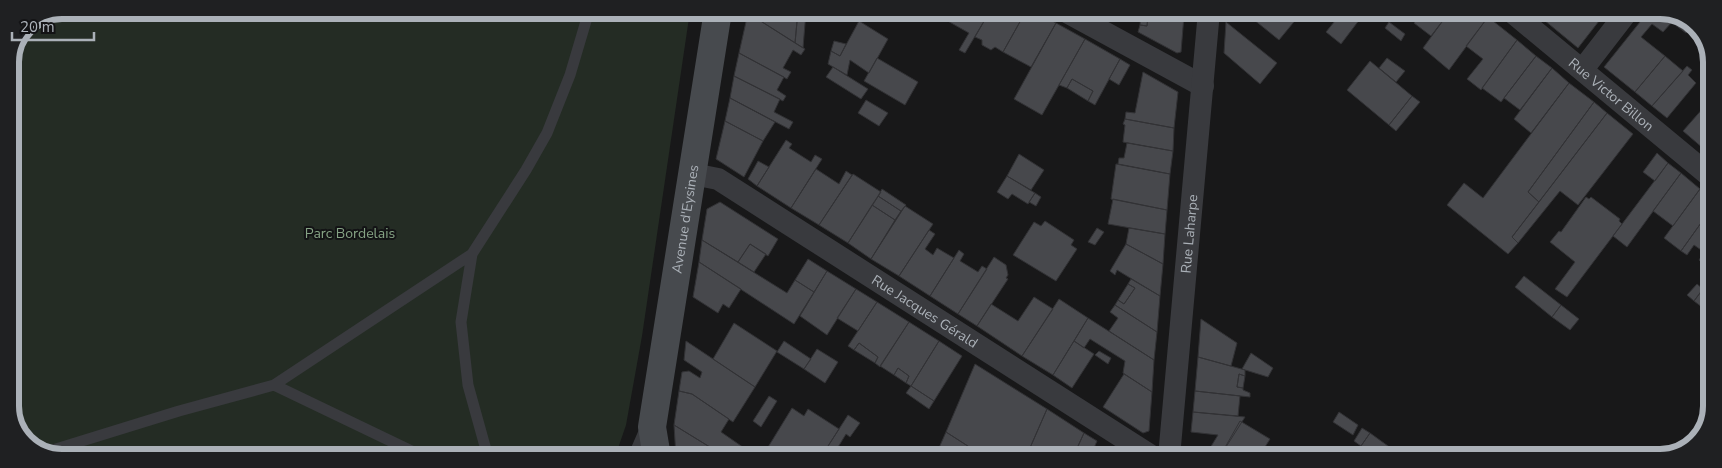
<svg xmlns="http://www.w3.org/2000/svg" width="1722" height="468" font-family="'Nunito Sans',sans-serif">
<rect width="100%" height="100%" fill="#181819"/>
<path fill="#242c24" d="M62,10l628,1 -48,325 -16,89 -11,32 -566,-1 -26,-16 -13,-30v-348l15,-37z"/>
<path fill="#47484c" stroke="#323235" d="M748,11h50l-3,32 -47,-30z
M798,11h8l-3,37 -8,-5z
M943,11h8l-5,9 -7,-4z
M951,11h39l-25,42 -6,-3 10,-17 -23,-13z
M990,11h36l-23,41 -8,-5 -4,3 -9,-5v-5l-7,-3z
M1026,11h8l22,12 -25,44 -28,-15z
M1141,11h43v4z
M1141,11l43,4 -3,37 -4,1 -39,-21 2,-7 7,1 1,-10 -7,-1z
M1243,11h58l1,1 -23,28z
M1343,11h23l-25,33 -15,-12z
M1405,11h19l-7,9z
M1424,11h26l-19,25 -17,-13z
M1450,11h31l7,6 -39,53 -26,-22z
M1534,12h16l-6,8z
M1550,12h56l-28,36 -34,-28z
M1648,12h10l14,10 -9,10 -11,-8 -11,13 24,19 -30,36 -31,-25z
M1658,12h15l20,12 -7,9z
M748,13l57,36 -4,6 -8,-5 -10,18 8,4 -4,7 -48,-26z
M1141,15l7,1 -1,10 -7,-1z
M1488,17l29,23 -36,50 -14,-11 16,-20 -17,-13z
M859,21l29,18 -19,34 -19,-13 -3,15 -19,-11 3,-13 9,5z
M1226,22l51,41 -17,21 -36,-31z
M1389,22l16,12 -4,7 -16,-13z
M1056,23l29,16 -43,76 -28,-16z
M1085,39l35,20 -25,46 -7,-4 5,-10 -21,-12 -5,9 -8,-3z
M1517,40l19,16 -35,46 -19,-14z
M834,41l12,3 -6,12 -9,-5z
M739,53l45,24 -7,13 9,6 -3,5 -49,-25z
M1536,56l16,12 -32,42 -16,-12z
M1665,56l18,15 -31,35 -17,-14z
M877,58l41,24 -13,23 -41,-24z
M1387,58l18,13 -9,11 -17,-14z
M1120,59l10,6 -11,20 -10,-6z
M1370,61l42,35 -23,29 -42,-35z
M1687,66l5,4 -4,5 8,8 -29,35 -15,-12z
M833,67l35,22 -7,10 -35,-22z
M1552,68l17,15 -38,50 -17,-14z
M1143,72l35,20 -4,36 -49,-9 1,-7 9,1z
M734,76l46,23 -6,13 19,10 -4,7 -59,-31z
M1072,79l21,12 -5,10 -21,-13z
M1569,83l25,19 -66,90 11,10 -27,35 6,6 -10,11 -61,-49 17,-22 19,15z
M1412,96l8,6 -24,29 -7,-6z
M730,98l45,24 -12,19 -38,-20z
M1712,98l-1,9v48l-28,-24z
M866,100l22,13 -9,13 -21,-13z
M1594,102l13,11 -68,89 -11,-10z
M1607,113l26,21 -55,71 -18,-14 -42,52 -6,-6z
M1125,119l49,9 -1,23 -50,-9 2,-17 -2,-1z
M725,121l38,20 -19,36 -28,-18z
M786,140l6,4 -3,4 22,14 4,-7 7,4 -31,49 -34,-22z
M1127,143l46,8 -3,23 -52,-10 1,-6h5z
M1657,153l11,10 -13,18 -12,-9z
M1019,154l25,16 -13,20 -24,-14z
M758,161l11,6 -12,19 -9,-7z
M1668,163l13,10 -54,74 -14,-11z
M1116,164l54,10 -3,36 -56,-11z
M816,169l23,15 7,-13 6,4 -33,50 -28,-17z
M1681,173l19,16 -27,37 -20,-15z
M853,174l28,18 -33,51 -29,-18z
M1007,176l28,17 -7,11 -16,-10 -4,5 -11,-7z
M882,189l24,16 -5,6 -23,-15z
M1700,189l11,9v11l-30,42 -17,-13z
M1035,193l6,4 -5,9 -7,-4z
M878,196l23,15 -6,9 -23,-15z
M1586,197l3,2 2,-2 29,22 -1,2 3,3 -55,73 -12,-8 20,-27 -25,-20 9,-11 2,1z
M1113,199l54,11 -2,24 -57,-10z
M720,202l58,37 -10,17 -18,-12 -12,18 -36,-22 5,-31z
M872,205l23,15 -24,39 -23,-16z
M905,206l28,18 -34,52 -28,-17z
M1711,209v34l-7,9 -10,-7 -7,10 -6,-4z
M1045,221l29,19 -3,5 6,4 -21,32 -43,-26 21,-33 7,4z
M1097,228l7,4 -9,13 -7,-3z
M1129,228l36,6 -2,30 -37,-20z
M929,230l6,4 -10,15 8,6 4,-7 17,10 -24,38 -31,-20z
M702,240l85,53 8,-13 19,12 -20,32 -95,-62z
M1711,243v17l-4,6 -8,-6z
M750,244l16,10 -12,18 -16,-10z
M1126,244l37,20 -3,32 -43,-26 -2,5 -5,-4z
M959,250l5,4 -4,7 18,11 4,-6 5,3 -29,45 -28,-18z
M994,257l12,8 2,10 -2,3 2,1 -31,47 -19,-12z
M808,259l19,12 -13,21 -19,-12z
M699,262l42,27 -12,19 -6,-4 -5,9 -25,-16z
M827,271l29,18 -29,46 -27,-19z
M1524,276l37,29 -9,12 -37,-30z
M1131,279l29,17 -3,36 -42,-27 3,-5 6,4 11,-16 -7,-4z
M1128,284l7,4 -11,16 -6,-4z
M1697,284l6,5 -9,12 -7,-6z
M856,289l21,13 -19,29 -21,-13z
M1703,289l6,4 -3,5 5,3v13l-17,-13z
M1034,297l19,12 -31,47 -45,-30 14,-22 27,17z
M1059,299l29,19 -35,57 -31,-19z
M877,302l32,20 -29,45 -5,-4 3,-6 -19,-14 -5,7 -6,-4z
M1115,305l42,27 -3,28 -45,-29 9,-13 -8,-6z
M1561,305l18,14 -9,11 -18,-13z
M1088,318l66,42 -2,32 -29,-19 2,-12 -35,-22 -6,9 -10,-7z
M1201,319l36,24 -6,23 -33,-9z
M909,322l30,19 -28,45 -5,-3 3,-7 -11,-8 -4,7 -14,-9z
M734,323l43,28 -22,36 -42,-28z
M686,341l69,46 -22,35 -41,-28 -13,-3 3,-19 7,-1 11,7 2,-6 -18,-12z
M784,341l27,18 -7,10 -27,-17z
M939,341l23,15 -28,45 -23,-15z
M1074,341l20,13 -22,34 -19,-13z
M859,343l19,14 -3,6 -21,-13z
M817,349l21,13 -13,21 -21,-14z
M1099,351l12,7 -3,6 -13,-9z
M1251,353l22,15 -5,9 -26,-8z
M1198,357l47,13v6l-6,-2 -2,13 6,1v2l7,3v4l-55,-6z
M975,364l72,45 -21,48h-55l3,-7 -28,-18z
M898,368l11,8 -3,7 -12,-8z
M1124,374l28,18 -3,39 -6,2 -40,-26z
M1239,374l6,2 -2,12 -6,-1z
M911,386l23,15 -5,8 -23,-16z
M679,391l13,3 37,25 -8,13 26,18 -5,7h-16l-52,-32z
M1195,391l45,5 -2,20 -45,-4z
M769,396l8,5 -16,26 -8,-6z
M792,408l12,8 4,-7 31,20 -18,28h-59z
M1047,409l37,24 -11,24h-47z
M1193,412l52,5 -26,41h-15l14,-23 -27,-3z
M1339,412l19,13 -5,10 -20,-13z
M848,415l12,8 -10,14 -4,-3 -14,23h-11z
M1240,421l30,18 -10,16 -14,-8 -7,11h-20z
M674,425l52,32h-50z
M1362,428l8,5 -9,13 -7,-5z
M946,432l28,18 -3,7h-36z
M1084,433l13,8 -7,16h-17z
M1370,433l18,13 -8,12h-3l-16,-12z
M1388,446l18,12h-26z
M157,449l2,7h-25z
M1109,449l14,8h-17z"/>
<g fill="none" stroke-linecap="round" stroke-linejoin="round">
<path stroke="#393a3e" stroke-width="11" d="M472,254l-11,68 7,63 20,72
M274,385l150,72
M43,453l136,-42 95,-26 198,-131 54,-84 21,-37 23,-58 19,-64"/>
<g stroke="#393a3e" stroke-width="22">
<path d="M1065,11l138,75"/>
<path id="s1" d="M1512,12l199,165"/>
<path d="M1583,69l44,-57"/>
<path id="s2" d="M693,174l25,5 435,278"/>
<path d="M639,457l13,-30"/>
<path id="s3" d="M1169,457l40,-446"/>
</g>
<path stroke="#474a4e" stroke-width="28" id="s4" d="M657,457l-5,-30 66,-416"/>
</g>
<g text-anchor="middle" dominant-baseline="central" stroke-width="4" stroke-linejoin="round" paint-order="stroke">
<g font-size="14" fill="#abb1b8" stroke="#131315">
<text stroke="none"><textPath href="#s1" startOffset="129">Rue Victor Billon</textPath></text>
<text stroke="none"><textPath href="#s4" startOffset="241">Avenue d'Eysines</textPath></text>
<text stroke="none"><textPath href="#s3" startOffset="224">Rue Laharpe</textPath></text>
<text stroke="none"><textPath href="#s2" startOffset="271">Rue Jacques Gérald</textPath></text>
</g>
<g font-size="14" fill="#85a284" stroke="#131315">
<text x="350" y="233">Parc Bordelais</text>
</g>
</g>
<path d="M0 0H1722V468H0ZM62 19H1660A43 43 0 0 1 1703 62V406A43 43 0 0 1 1660 449H62A43 43 0 0 1 19 406V62A43 43 0 0 1 62 19Z" fill="#1f2022" fill-rule="evenodd"/>
<path fill="none" stroke="#abb1b8" stroke-width="6" d="M62 19H1660A43 43 0 0 1 1703 62V406A43 43 0 0 1 1660 449H62A43 43 0 0 1 19 406V62A43 43 0 0 1 62 19Z"/>
<path d="M12 32v8h82v-8" fill="none" stroke="#abb1b8" stroke-width="2.5"/>
<text x="20" y="32" font-size="15" fill="#abb1b8" stroke="#131315" stroke-width="4" paint-order="stroke">20 m</text>
</svg>
